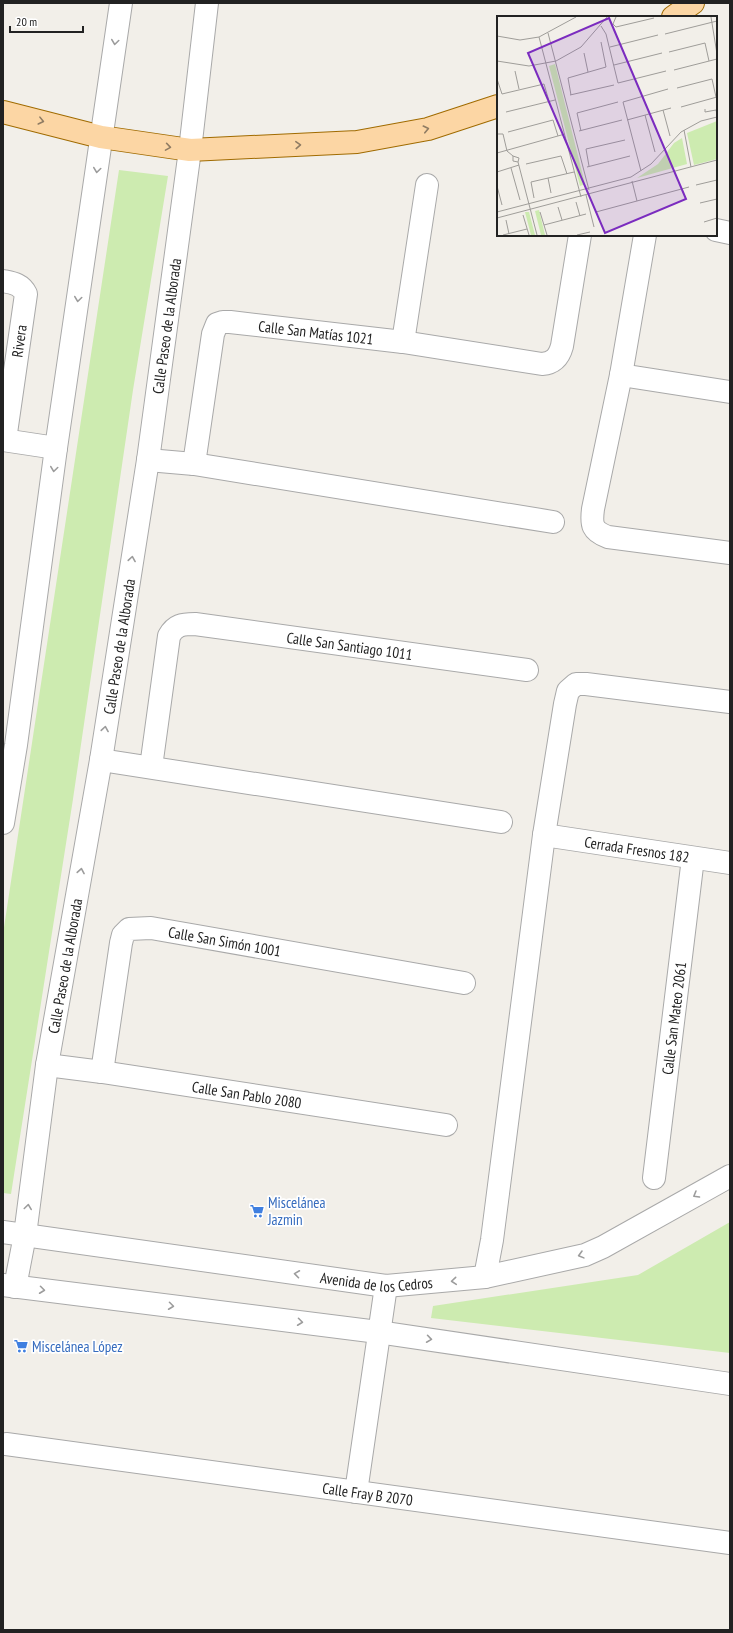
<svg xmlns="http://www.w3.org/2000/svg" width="733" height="1633" font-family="'PT Sans Narrow',sans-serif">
<rect width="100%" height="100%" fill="#f2efe9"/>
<path fill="#cdebb0" d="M119,170l49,6 -35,214 -60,409 -62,395 -8,-1v-259z
M730,1222v131l-299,-35 2,-12 205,-31z"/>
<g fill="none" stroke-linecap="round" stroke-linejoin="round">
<defs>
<g id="minor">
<path d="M716,230l14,3"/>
<path d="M645,235l-24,140 -28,134c-2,16 -1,22 15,28l122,16"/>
<path d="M3,281c10,2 18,3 23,13l-21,146"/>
<path d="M403,342l24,-157"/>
<path d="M621,375l109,17"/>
<path d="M3,440l53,8"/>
<path d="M148,460l46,4 359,58"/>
<path id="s1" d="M194,464l19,-130 4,-10 6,-2h7l173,20 139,22c12,-1 17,-7 20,-18l18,-111"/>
<path d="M101,760l400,62"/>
<path id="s2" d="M151,767l18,-131c6,-11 13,-12 26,-12l332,46"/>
<path d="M3,823l13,-78 40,-297 65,-445"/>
<path id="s3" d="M544,835l186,28"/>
<path id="s4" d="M47,1065l55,7 344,53"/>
<path id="s5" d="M102,1072l19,-129 2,-8 6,-6 22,-1 313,55"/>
<path id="s6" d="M654,1178l39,-320"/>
<path id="s7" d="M3,1232l383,54 99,-9 100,-22 18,-8 127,-71"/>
<path d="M485,1277l7,-37 52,-405 21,-131 3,-13 8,-7h10l144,18"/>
<path d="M3,1285l375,47 352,52"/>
<path id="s8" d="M15,1287l10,-52 22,-170 54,-305 47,-300 42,-310 17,-147"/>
<path id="s9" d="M6,1444l724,99"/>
<path d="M356,1492l30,-206"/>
</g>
<path id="major" d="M673,17l20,-14
M3,112l98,25 89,13 167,-8 71,-13 70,-23"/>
</defs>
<use href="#minor" stroke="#a9a9a9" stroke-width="24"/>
<use href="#major" stroke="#a06b00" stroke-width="24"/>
<use href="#minor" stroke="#fff" stroke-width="22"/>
<use href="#major" stroke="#fcd6a4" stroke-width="22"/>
</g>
<defs><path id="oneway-chevron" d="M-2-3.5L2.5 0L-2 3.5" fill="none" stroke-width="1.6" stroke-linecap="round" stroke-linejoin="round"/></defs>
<g stroke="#9c9c9c">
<use href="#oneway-chevron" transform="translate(115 42) rotate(98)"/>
<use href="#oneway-chevron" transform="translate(97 170) rotate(98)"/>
<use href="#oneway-chevron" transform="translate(78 299) rotate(98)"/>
<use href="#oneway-chevron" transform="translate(54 469) rotate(98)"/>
<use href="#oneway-chevron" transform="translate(132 559) rotate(-81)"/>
<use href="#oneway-chevron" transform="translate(105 729) rotate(-81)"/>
<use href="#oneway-chevron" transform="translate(81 871) rotate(-80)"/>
<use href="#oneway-chevron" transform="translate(696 1195) rotate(150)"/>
<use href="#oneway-chevron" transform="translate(28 1207) rotate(-82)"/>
<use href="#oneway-chevron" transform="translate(581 1255) rotate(165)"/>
<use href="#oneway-chevron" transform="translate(297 1274) rotate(-172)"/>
<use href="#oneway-chevron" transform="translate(454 1281) rotate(175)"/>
<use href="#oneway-chevron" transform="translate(42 1290) rotate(7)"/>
<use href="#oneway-chevron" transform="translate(171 1306) rotate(7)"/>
<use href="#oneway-chevron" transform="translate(300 1322) rotate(7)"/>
<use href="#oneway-chevron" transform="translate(429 1339) rotate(8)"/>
</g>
<g stroke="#8f7c63">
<use href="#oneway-chevron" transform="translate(41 121) rotate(14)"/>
<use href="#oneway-chevron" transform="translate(426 129) rotate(-13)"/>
<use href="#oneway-chevron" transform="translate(298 145) rotate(-3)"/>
<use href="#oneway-chevron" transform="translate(168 147) rotate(9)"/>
</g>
<defs>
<symbol id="supermarket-bare" viewBox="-9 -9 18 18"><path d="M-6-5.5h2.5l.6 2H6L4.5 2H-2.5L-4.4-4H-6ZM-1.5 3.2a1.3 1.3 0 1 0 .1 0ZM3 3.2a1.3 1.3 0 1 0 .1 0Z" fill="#3f7fe0" stroke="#fff" stroke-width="2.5" paint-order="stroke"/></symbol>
</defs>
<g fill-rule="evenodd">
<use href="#supermarket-bare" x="247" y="1201" width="20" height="20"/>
<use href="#supermarket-bare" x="11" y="1336" width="20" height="20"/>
</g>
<g text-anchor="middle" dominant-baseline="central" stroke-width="3.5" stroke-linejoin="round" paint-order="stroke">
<g font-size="15" fill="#222" stroke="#fff">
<text stroke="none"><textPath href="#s8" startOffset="973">Calle Paseo de la Alborada</textPath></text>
<text stroke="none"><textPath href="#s1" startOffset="242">Calle San Matías 1021</textPath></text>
<text transform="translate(19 341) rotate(-82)">Rivera</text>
<text stroke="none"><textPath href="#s2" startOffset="319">Calle San Santiago 1011</textPath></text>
<text stroke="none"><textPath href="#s8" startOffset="649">Calle Paseo de la Alborada</textPath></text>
<text stroke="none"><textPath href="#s3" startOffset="94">Cerrada Fresnos 182</textPath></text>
<text stroke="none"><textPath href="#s5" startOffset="244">Calle San Simón 1001</textPath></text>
<text stroke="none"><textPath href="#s8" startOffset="325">Calle Paseo de la Alborada</textPath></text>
<text stroke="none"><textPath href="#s6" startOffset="161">Calle San Mateo 2061</textPath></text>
<text stroke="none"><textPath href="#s4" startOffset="202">Calle San Pablo 2080</textPath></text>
<text stroke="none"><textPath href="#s7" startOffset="377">Avenida de los Cedros</textPath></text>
<text stroke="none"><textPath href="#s9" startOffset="365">Calle Fray B 2070</textPath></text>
</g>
<g font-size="15" fill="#366cbe" stroke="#fff" text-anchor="start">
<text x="268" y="1202">Miscelánea<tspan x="268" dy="17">Jazmin</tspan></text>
<text x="32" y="1346">Miscelánea López</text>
</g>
</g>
<g transform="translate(497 16)">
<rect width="220" height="220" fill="#f2efe9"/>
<path d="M58,48l30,120 -5,2 -31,-120zM220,105v38l-23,6 -7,-32zM185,122l5,26 -50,14 21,-14 16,-21zM42,194l6,25h-4l-6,-24zM28,196h4l6,23h-4z" fill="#cdebb0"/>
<path fill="none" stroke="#9f9d99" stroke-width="1" d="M119,1l-3,7 3,3 38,-9M214,1l6,37M104,10l5,8 12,49 48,-12M51,17l41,157M168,18l52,-13M0,20l23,4 19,-3 37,-20M42,21l42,160M113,31l48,-12M172,36l36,-9 4,18M87,37l4,19M0,45l32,5 27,-5 25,-14 26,-30M117,49l48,-12M177,54l43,-11M18,55l4,18M0,63l5,15 42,-10 5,17M180,72l35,-9 4,18M73,79l44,-10M74,79l-3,-17 38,-11 -5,-25M184,91l36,-10M208,93v3l11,-2 1,4M166,94l7,26M9,96l49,-12M148,99l10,37M130,104l44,-12M187,114l7,37M82,115l43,-11M84,115l-4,-18 41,-11M11,116l45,-12 5,16M0,118h6l4,17 6,5v5l5,1M0,137l68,-19M16,140l6,2 -1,4 19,73M29,148l35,-8 6,18M92,150l-3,-17 39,-9M90,151l43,-11M14,152l9,32M144,155l-18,-69 45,-13M0,156l22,-7M51,162l3,15M135,165l5,20M199,169l21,-5M0,170l5,19M89,179l8,32M37,182l-3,-16 43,-10M79,186l4,14M203,187l17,-4M61,191l4,13M0,196l134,-35 20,-13 30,-32 20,-11 16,-4M43,196l7,23M99,196l93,-25M26,199l6,20M0,202l220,-58M9,204l3,14M207,206l13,-4M47,209l42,-11M6,219l24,-6M80,219l13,-3"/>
<path fill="#7b2cbf" fill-opacity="0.15" stroke="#7b2cbf" stroke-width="2" d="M112,2l77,181 -81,34 -77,-180z"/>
<rect width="220" height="220" fill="none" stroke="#222" stroke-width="2"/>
</g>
<rect width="733" height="1633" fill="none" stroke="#222222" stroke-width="8"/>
<path d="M10 26v6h73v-6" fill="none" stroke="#222222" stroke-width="2"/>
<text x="16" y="26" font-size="12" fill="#222222" stroke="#ffffff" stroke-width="3" paint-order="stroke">20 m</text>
</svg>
